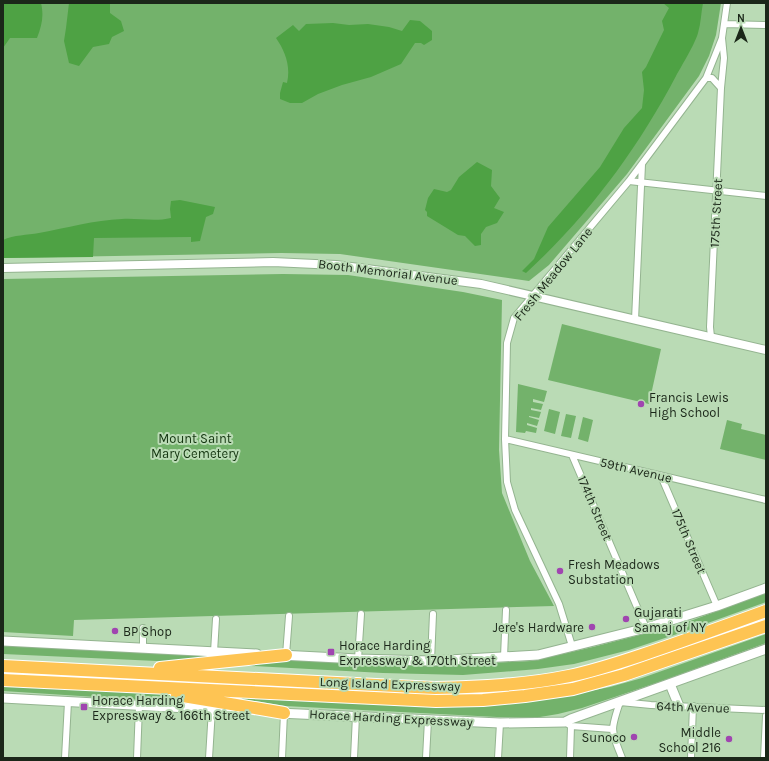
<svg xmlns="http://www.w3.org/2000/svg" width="769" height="761" font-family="Karla,sans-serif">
<rect width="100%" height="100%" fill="#badbb5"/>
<path fill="#73b26b" d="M3,3h718l-5,32 -7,21 -10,20 -72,98 -78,91 -20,16 -189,-27 -59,-1 -278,5z
M283,274l65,1 115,17 39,8 -3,150 3,43 28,68 24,45 -480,14 -1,16 -70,-4v-353z
M562,324l99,25 -12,55 -101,-24z
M518,384l29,7 -3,11 -11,-3v3l10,2 -2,6 -10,-2v2l10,2 -2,6 -10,-2v1l10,3 -2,6 -10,-3v2l10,3 -1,5 -10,-2 -1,2 -9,-1z
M549,409l11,3 -5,22 -11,-3z
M566,414l10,2 -5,22 -10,-2z
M583,417l10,3 -5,22 -10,-3z
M727,420l15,4 -1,5 25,6v25l-46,-11z
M766,593v9l-86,31 -51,17 -55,14 -36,5 -75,6 -80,-2 -150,-8 58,-5 128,6 113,-5 61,-14 89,-23z
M766,634v9l-101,37 -83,28 -24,6 -24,4 -37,-1 -212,-11 -42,-7 -4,-3 319,1 52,-10 32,-9z
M3,645l228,12 -52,5 -176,-8z
M3,685l131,6 41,5 14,7 -186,-12z"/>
<path fill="#4ea244" d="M3,3h38c3,13 1,22 -4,35h-27l-7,10z
M69,3h41v10l11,8 3,10 -12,6 -3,7 -16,3 -14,19 -10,-3 -5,-22 2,-13z
M663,3h40c-2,10 -2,20 -5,30 -3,11 -16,32 -22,43 -39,74 -88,140 -150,197l-4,-2 12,-12 14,-32 52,-60 24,-39 18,-20 2,-18 -2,-18 4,-5 18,-37 -2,-9 7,-13z
M410,20l10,1 12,10v9l-8,5 -3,-2h-6l-14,21 -30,13 -29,8 -24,9 -16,9h-12l-10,-4v-6l3,-11 4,1c4,-17 -2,-32 -11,-45l17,-13 6,6 7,-7 27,-1 16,2 19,-1 21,3 13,4z
M477,162l15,8 -1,16 9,12 -6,10 10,4 -7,11 -11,4 -5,7v11l-6,1 -10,-10 -7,-1 -31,-19v-4l-2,-2 3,-12 6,-9 13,3 4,-2 8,-13z
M180,200l35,7 -2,7 -7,3 -6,24 -9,1v-5l-97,1 -1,19 -90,1v-18c11,-5 24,-5 36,-7 28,-5 55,-13 83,-14 16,-1 33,3 49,-1l-1,-9 1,-8z"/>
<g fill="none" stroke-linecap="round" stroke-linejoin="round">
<defs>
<path id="minor" d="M724,24l42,1
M706,78h6l9,10 -11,239 1,10
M721,88l3,-30 -2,-20
M629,181l137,15
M635,320l7,-156
M505,439l261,61
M572,455l74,173
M661,476l56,130
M572,646l-13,-42 -44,-94 -8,-28 -2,-43 2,-96 7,-25 115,-137 77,-103 16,-40 5,-35
M143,648v-20
M214,652l2,-33
M286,655l3,-39
M504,657l2,-47
M358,659l3,-45
M431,661l2,-47
M565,722l6,4 41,3
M65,758l3,-56
M137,758l2,-52
M209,758l3,-49
M282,758l2,-45
M354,758l2,-42
M426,758l2,-38
M498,758l2,-35
M570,758l1,-32
M622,758c-11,-28 -12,-27 -2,-56l31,3 115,5
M691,758l2,-52
M764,758l2,-42"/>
<path id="tertiary" d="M3,268l270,-6 63,3 145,19 285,66"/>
<path id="secondary" d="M3,641l254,13
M280,655l78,4 73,2 107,-6 108,-27 71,-22 49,-18
M670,684l9,22
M3,698l240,13
M278,713l222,10 65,-1 6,-3 195,-70"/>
<path id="motorway" d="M3,666l432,22c45,-1 90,-3 134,-12 25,-5 49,-13 73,-21 42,-14 83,-29 124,-44
M160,668l126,-13
M3,680l433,21 47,-1 42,-4 48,-7 51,-14 142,-49
M177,695l107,18"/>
</defs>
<use href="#minor" stroke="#94b490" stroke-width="8"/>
<use href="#tertiary" stroke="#94b490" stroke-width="10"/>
<use href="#secondary" stroke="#94b490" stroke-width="11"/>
<use href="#motorway" stroke="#fff" stroke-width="14"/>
<use href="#minor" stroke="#fff" stroke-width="6"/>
<use href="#tertiary" stroke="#fff" stroke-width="8"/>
<use href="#secondary" stroke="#fff" stroke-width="9"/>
<use href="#motorway" stroke="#fec453" stroke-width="12"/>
</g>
<g fill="#a045b0" stroke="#badbb5" stroke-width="1.5">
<circle cx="641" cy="404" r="4"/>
<circle cx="560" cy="571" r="4"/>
<circle cx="626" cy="619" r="4"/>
<circle cx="592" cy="627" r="4"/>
<circle cx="115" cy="631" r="4"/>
<rect x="327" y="648" width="8" height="8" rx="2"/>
<rect x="80" y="703" width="8" height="8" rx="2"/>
<circle cx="634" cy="737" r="4"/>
<circle cx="729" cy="739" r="4"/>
</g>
<g text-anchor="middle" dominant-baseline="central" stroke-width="4" stroke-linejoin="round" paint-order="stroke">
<g font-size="13" fill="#1b2719" stroke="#badbb5">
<text transform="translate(716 213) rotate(-87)">175th Street</text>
<text transform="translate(388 272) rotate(7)">Booth Memorial Avenue</text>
<text transform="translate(553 274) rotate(-51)">Fresh Meadow Lane</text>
<text transform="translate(636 470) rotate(13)">59th Avenue</text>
<text transform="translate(595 508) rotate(67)">174th Street</text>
<text transform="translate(689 541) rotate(67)">175th Street</text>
<text transform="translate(390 684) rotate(2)">Long Island Expressway</text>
<text transform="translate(693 707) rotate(2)">64th Avenue</text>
<text transform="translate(391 718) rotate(3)">Horace Harding Expressway</text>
</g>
<g font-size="13" fill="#1b2719" stroke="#badbb5" text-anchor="start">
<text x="649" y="397">Francis Lewis<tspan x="649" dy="15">High School</tspan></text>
<text x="568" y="564">Fresh Meadows<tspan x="568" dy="15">Substation</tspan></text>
<text x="634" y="612">Gujarati<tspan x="634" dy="15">Samaj of NY</tspan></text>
<text x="584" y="627" text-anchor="end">Jere's Hardware</text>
<text x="123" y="631">BP Shop</text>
<text x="339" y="645">Horace Harding<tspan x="339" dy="15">Expressway &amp; 170th Street</tspan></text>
<text x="92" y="700">Horace Harding<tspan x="92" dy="15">Expressway &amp; 166th Street</tspan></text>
<text x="721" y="732" text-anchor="end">Middle<tspan x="721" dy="15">School 216</tspan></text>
<text x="626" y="737" text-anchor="end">Sunoco</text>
</g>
<g font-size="13" fill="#143510" stroke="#badbb5">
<text x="195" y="438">Mount Saint<tspan x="195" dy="15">Mary Cemetery</tspan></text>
</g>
</g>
<rect width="769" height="761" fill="none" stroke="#1b2719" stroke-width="8"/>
<g transform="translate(741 28)" stroke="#badbb5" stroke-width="3" paint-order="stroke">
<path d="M0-3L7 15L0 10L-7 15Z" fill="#1b2719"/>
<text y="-6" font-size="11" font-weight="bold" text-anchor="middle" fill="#1b2719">N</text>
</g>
</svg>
